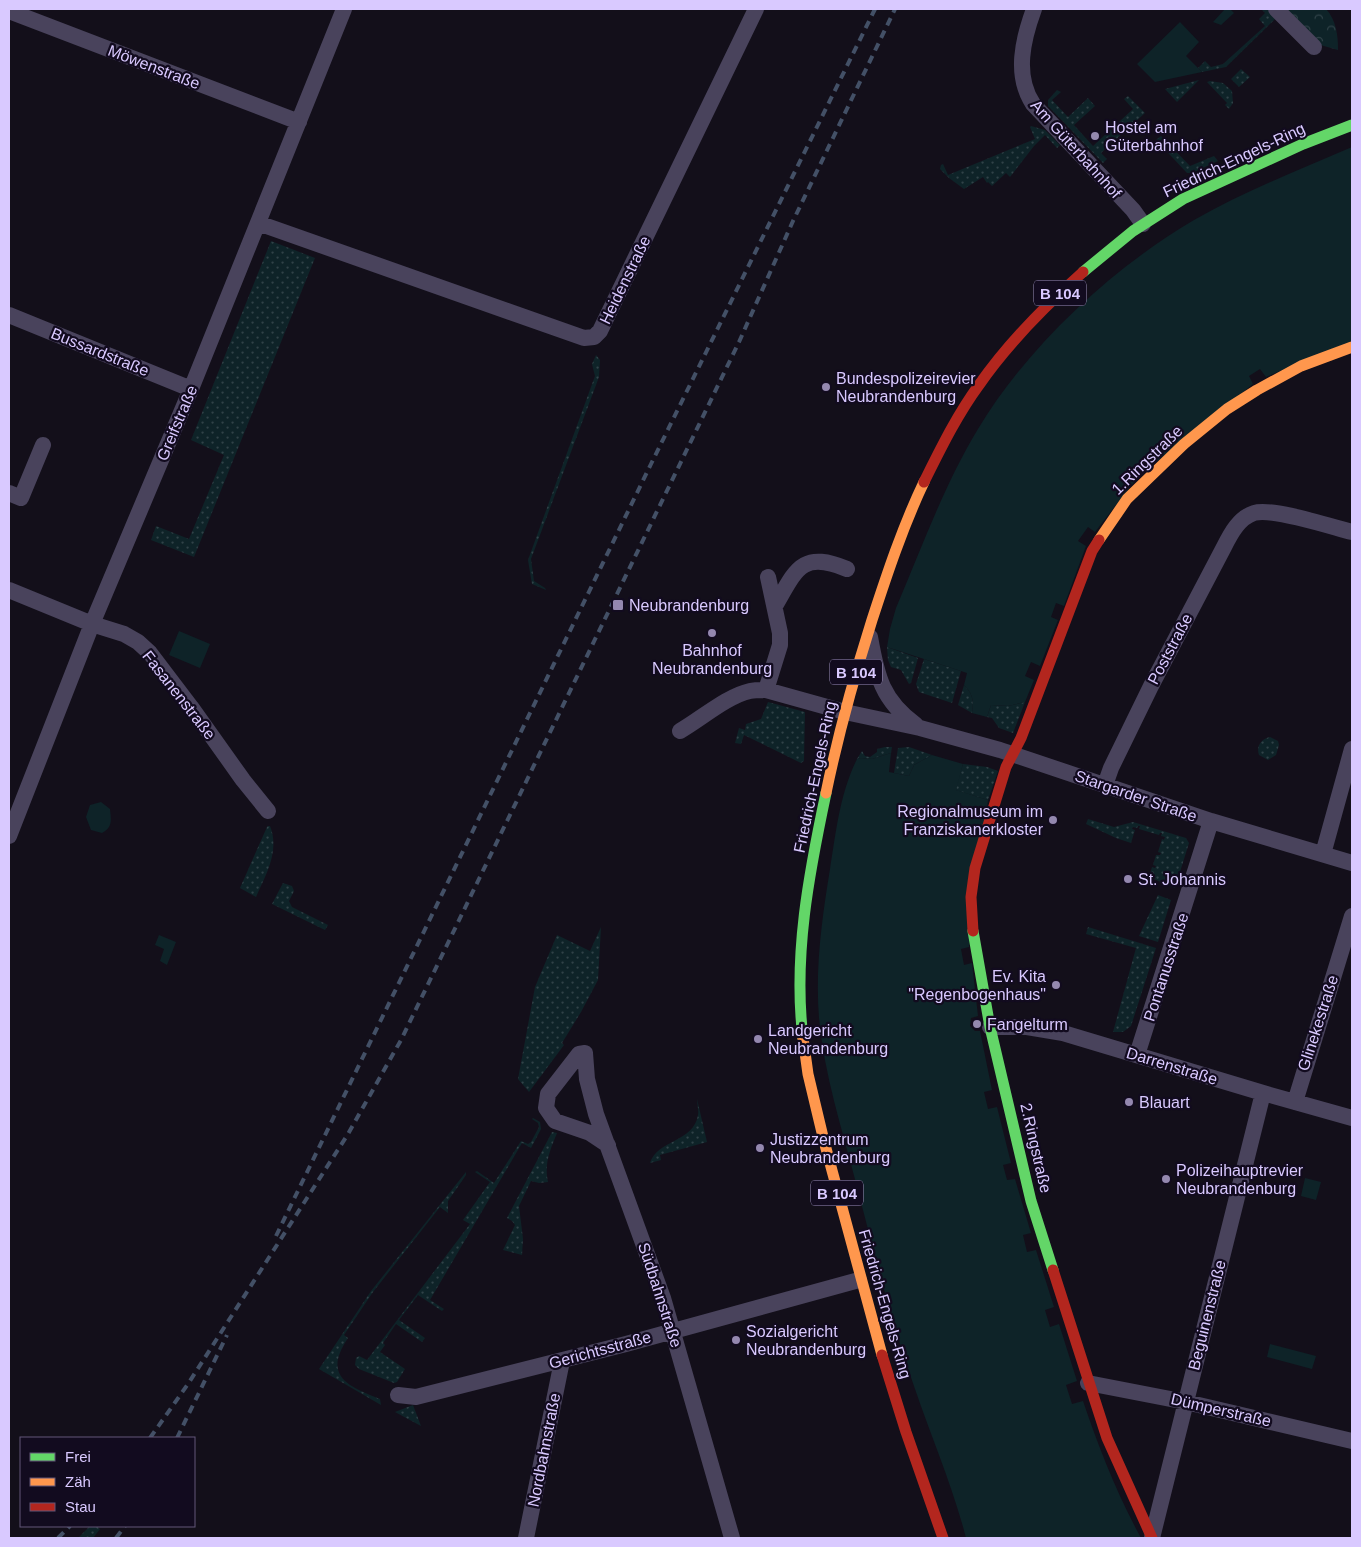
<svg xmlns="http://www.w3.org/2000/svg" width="1361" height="1547" font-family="Arial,sans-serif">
<defs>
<pattern id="grass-dots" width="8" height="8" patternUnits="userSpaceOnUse" patternTransform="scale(1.25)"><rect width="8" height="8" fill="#0e2328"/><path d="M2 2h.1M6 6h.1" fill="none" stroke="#304248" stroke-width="1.8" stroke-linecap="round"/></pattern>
<pattern id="forest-crowns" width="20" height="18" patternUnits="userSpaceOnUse" patternTransform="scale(1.25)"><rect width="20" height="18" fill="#0e2328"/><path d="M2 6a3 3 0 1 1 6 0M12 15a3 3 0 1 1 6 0" fill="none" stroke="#304248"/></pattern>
</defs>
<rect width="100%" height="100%" fill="#130f1a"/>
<path fill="url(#grass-dots)" d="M1261,9h7l8,9 -50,49 -24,5 -4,-4 7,-7 6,6 12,-3 42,-38 -6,-7 6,-6z
M1241,69l9,8 -11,10 -8,-8z
M1199,80l-22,22 -12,-13z
M1210,81l13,2 9,8 1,12 -4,6 -4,-4 2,-2 -20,-21z
M1057,90l4,2 -9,8 16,17 20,-19 7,8 -21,19 19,21 40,-37 -9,-10 4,-3 17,17 -44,40 6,6 -4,4 -55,-57v-6z
M1031,126l14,4 15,15 -3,3 -12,-13 -11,11 -24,31 -4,-4 -14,13 -4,-4 -1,1 -4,-6 -19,12 -15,-11 -9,-9 1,-4 2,-1 5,11 87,-36 -5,-12z
M1161,136l29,30 24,-10 4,5 -26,12h-5l-31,-33z
M271,241l44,17 -121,299 -43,-17 5,-14 33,13 35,-84 -33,-15z
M596,355l4,5 -1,17 -68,182 3,22 11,7 1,2 -14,-6 -4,-24 67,-184 -3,-12z
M887,647l31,11 -7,25 -2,1 -8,-14 -10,-3 -3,-7z
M924,659l37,12 -9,32 -33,-11 -3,-8z
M964,685c9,9 10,16 8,28l-14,-8z
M768,702l37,10 -1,49 -3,2 -57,-28 -3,9 -6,-1 4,-15 6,2 1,-6 15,-5z
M1025,702l-12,31 -14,-5 -7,-10 -5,-1 4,-12 17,1z
M1270,737l8,4 1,4 -3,10 -8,5 -9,-5c-3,-9 2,-16 11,-18z
M885,747h7l-1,6 -19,6 -11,-1 -4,1 5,-8 3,5 5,1 7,-5v-3z
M909,747l23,8 -18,10 -5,11 -15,-3 4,-25z
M963,764l24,3 11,4 -10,29 -33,-10z
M1088,819l26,8 19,-5 53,16 3,5 -14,45 -26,-11 3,-10 3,1 1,-2 -3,-1 3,-10h4l1,-2 -3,-1 4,-13 2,1 1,-3 -4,-1 1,-3h-2l-1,2 -20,-6 1,-3h-2l-1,2 -4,-1 -1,2 3,1 -4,13 -15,-5 -30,-14z
M268,826h2c10,25 -4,48 -14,71l-16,-9 27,-61z
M283,883l9,3 2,5 -5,10 3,6 36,18 -3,5 -53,-26z
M1158,895l13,5 -13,42 -19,-6z
M601,927l-3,53 -17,32 -19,31 2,2 -35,47 -11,-13 17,-92 22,-52 33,16z
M1088,927l68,21 -25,78 -8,6h-10l23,-84 -50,-14z
M697,1099l10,43 -47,13 1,5 -11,3c7,-23 44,-21 48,-48 1,-5 -1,-11 -1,-16z
M533,1118l7,4 1,7 -10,19 -9,-5 -92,157 14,9 -2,2 -24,-16 -19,25 26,18 -3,4 -26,-18 -13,19 2,2 -5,7 25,17 -8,13 -3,1 -35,-14 -4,-4 1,-7 3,-2 8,4 103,-136 -7,-4 27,-38 -15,-10 2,-1 17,12 27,-42 7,3 3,-2 8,-15 -1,-4 -6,-4z
M552,1132l5,1c-7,17 -13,31 -9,49l-9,1 -8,-2 -12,25 4,33 -1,16 -19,-5 12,-25 -3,-4 -5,-3z
M466,1172v3l-18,26v12l-8,-6 -67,85 -29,43 4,3c-25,37 -2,48 32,61l1,6 -62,-36 52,-78z
M413,1405l8,21 -26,-14z
M90,1526h6l4,3 -7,9h-15z"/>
<path fill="url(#forest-crowns)" d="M1282,9h44c10,11 12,26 12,41l-21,-6z"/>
<path fill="#0e2328" d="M1225,9h5l4,4 -13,12 -8,-3z
M1180,22l19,20 -13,14 16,16 -47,10 -18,-18z
M1352,147v194l-86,36 -6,-8 -11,7 4,8 -103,83 -6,-7 -12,11 5,7 -42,54 -7,-5 -10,14 8,5 -22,60 -8,-3 -5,14 7,3 -18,46 -9,-4 -6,14 9,4 -9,22 -17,4 -17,-1 -4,12 -15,-4c2,-12 1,-19 -8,-28l3,-12 -80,-26 3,-18 6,-21c25,-59 49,-125 82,-179 50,-83 133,-160 216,-209 51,-29 105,-50 158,-73z
M179,631l31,13 -10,24 -31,-13z
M891,753l-2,19 20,4 5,-11 18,-10 31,9 -7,26 32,10 -19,147 -8,2 3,16 8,-2 6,53 -7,2 -1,8 5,5h5l12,59 -8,2 4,17 9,-2 14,56 -8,2 4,15 8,-1 16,54 -8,2 4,17 9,-2 18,57 -9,3 5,17 9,-3 18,57 -11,4 6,19 11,-3c16,47 34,93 58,137h-175c-13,-51 -34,-99 -51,-149 -24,-67 -41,-137 -59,-206 -14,-54 -32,-109 -37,-165 -4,-50 3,-100 11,-149 6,-37 10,-76 27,-110l4,-1 11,1z
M101,802l9,7c1,11 3,18 -8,24l-11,-3 -5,-13 4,-12z
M159,935l17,7 -9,23 -7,-4 4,-12 -9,-4z
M1305,1178l16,4 -5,18 -15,-4z
M1270,1344l46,12 -4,13 -45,-12z"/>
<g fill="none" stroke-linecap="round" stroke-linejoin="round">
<path stroke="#49435c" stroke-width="16" d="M1034,9c-11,30 -20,66 -1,95l100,106 10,14
M1276,9l38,38
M9,11l290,111
M258,223l326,115 10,-1 6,-6 156,-322
M9,315l182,74
M9,493l12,5 22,-53
M9,590l83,34 32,10 14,8 12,11 41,54 52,73 25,31
M775,606c21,-36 26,-56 72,-37
M870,637c7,40 12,63 46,88
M766,690l79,22 75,16 80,22 211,71 141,42
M680,731c21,-12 47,-35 70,-40 5,-1 11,-1 16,-1l14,-45v-12l-12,-56
M1105,785l6,-17 40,-82 73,-139c7,-14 15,-29 30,-34 18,-6 78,14 98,19
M9,836l83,-212 99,-235 153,-380
M1323,854l29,-105
M990,1027h37l36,6 200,60 89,25
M1137,1055l74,-234
M1295,1102l57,-186
M608,1145l-18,-12 -35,-12 -9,-13 2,-14 31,-40 6,-1 2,26 9,35 67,184 69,240
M1088,1383l98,19 166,39
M398,1395l18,2 210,-53 233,-64
M526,1538l36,-177
M1152,1538l111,-445"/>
<path stroke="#63d668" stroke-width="11" d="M1083,272l50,-41 50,-32 120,-55 49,-19
M973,931l17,96 41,174 22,69
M803,1038c-10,-82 6,-165 23,-245"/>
<path stroke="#ff974d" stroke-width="11" d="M1099,540l28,-41 57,-55 43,-35 30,-19 44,-24 51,-19
M826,793c12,-58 28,-116 46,-173 15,-46 31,-94 52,-138
M803,1038l5,36 16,67 58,214"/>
<path stroke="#b3261e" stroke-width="11" d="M924,482c17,-34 33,-67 55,-97 29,-42 66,-79 104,-113
M973,931l-2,-34 4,-29 31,-101 15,-29 71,-187 7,-11
M1053,1270l54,168 45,100
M882,1355l24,77 37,106"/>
<path stroke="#435066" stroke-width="4" stroke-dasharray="8 6" stroke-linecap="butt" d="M276,1236l375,-772 224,-455
M150,1438l38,-54 160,-250 53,-94 338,-698 54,-121 102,-212
M177,1438l50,-103
M58,1538l12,-12
M116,1538l9,-12"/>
</g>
<g fill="#9488af" stroke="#120b1f" stroke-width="2">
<circle cx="1095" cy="136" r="5"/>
<circle cx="826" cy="387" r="5"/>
<rect x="612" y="599" width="12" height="12" rx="2.5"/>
<circle cx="712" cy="633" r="5"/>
<circle cx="1053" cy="820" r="5"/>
<circle cx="1128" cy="879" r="5"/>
<circle cx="1056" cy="985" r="5"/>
<circle cx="977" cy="1024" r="5"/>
<circle cx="758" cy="1039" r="5"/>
<circle cx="1129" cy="1102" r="5"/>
<circle cx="760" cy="1148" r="5"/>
<circle cx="1166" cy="1179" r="5"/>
<circle cx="736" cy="1340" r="5"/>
</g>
<g text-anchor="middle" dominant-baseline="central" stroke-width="4.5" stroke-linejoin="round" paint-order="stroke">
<g fill="#120b1f" stroke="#9d90bc" stroke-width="1">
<rect x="1034" y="280.5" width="52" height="25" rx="4"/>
<rect x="830" y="659.5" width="52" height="25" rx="4"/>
<rect x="811" y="1180.5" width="52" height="25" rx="4"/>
</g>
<g font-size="15" font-weight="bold" fill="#d9c9ff">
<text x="1060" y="293">B 104</text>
<text x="856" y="672">B 104</text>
<text x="837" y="1193">B 104</text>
</g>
<g font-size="16" fill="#d9c9ff" stroke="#120b1f">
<text transform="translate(154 67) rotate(21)">Möwenstraße</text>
<text transform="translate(1076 149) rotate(48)">Am Güterbahnhof</text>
<text transform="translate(1234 160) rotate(-25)">Friedrich-Engels-Ring</text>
<text transform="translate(625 280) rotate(-64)">Heidenstraße</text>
<text transform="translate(100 352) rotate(22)">Bussardstraße</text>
<text transform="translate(177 423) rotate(-67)">Greifstraße</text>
<text transform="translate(1147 460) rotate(-44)">1.Ringstraße</text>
<text transform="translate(1170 649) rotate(-62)">Poststraße</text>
<text transform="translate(179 695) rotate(52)">Fasanenstraße</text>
<text transform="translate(815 777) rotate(-78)">Friedrich-Engels-Ring</text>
<text transform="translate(1136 796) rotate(19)">Stargarder Straße</text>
<text transform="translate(1166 967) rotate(-72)">Pontanusstraße</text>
<text transform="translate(1318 1023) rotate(-72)">Glinekestraße</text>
<text transform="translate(1172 1066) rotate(17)">Darrenstraße</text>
<text transform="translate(1036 1148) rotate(77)">2.Ringstraße</text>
<text transform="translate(660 1295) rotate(72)">Südbahnstraße</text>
<text transform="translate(885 1304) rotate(74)">Friedrich-Engels-Ring</text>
<text transform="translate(1207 1315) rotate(-76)">Beguinenstraße</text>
<text transform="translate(600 1350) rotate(-15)">Gerichtsstraße</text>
<text transform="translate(1221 1410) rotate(13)">Dümperstraße</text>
<text transform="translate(544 1450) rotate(-79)">Nordbahnstraße</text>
</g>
<g font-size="16" fill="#d9c9ff" stroke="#120b1f" text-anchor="start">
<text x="1105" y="127">Hostel am<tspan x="1105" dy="18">Güterbahnhof</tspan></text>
<text x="836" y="378">Bundespolizeirevier<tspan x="836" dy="18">Neubrandenburg</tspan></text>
<text x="629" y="605">Neubrandenburg</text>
<text x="712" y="650" text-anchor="middle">Bahnhof<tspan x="712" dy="18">Neubrandenburg</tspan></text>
<text x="1043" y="811" text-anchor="end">Regionalmuseum im<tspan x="1043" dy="18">Franziskanerkloster</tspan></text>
<text x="1138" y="879">St. Johannis</text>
<text x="1046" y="976" text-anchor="end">Ev. Kita<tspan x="1046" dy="18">"Regenbogenhaus"</tspan></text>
<text x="987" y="1024">Fangelturm</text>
<text x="768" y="1030">Landgericht<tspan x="768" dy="18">Neubrandenburg</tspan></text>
<text x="1139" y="1102">Blauart</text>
<text x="770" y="1139">Justizzentrum<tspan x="770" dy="18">Neubrandenburg</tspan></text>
<text x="1176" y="1170">Polizeihauptrevier<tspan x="1176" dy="18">Neubrandenburg</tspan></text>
<text x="746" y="1331">Sozialgericht<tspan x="746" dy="18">Neubrandenburg</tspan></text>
</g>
</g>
<rect width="1361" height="1547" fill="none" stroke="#d9c9ff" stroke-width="20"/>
<rect x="20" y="1437" width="175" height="90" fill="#120b1f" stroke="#625779"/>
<rect x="30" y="1453" width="25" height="8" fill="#63d668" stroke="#625779"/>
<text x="65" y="1462" font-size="15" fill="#d9c9ff">Frei</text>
<rect x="30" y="1478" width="25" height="8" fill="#ff974d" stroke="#625779"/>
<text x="65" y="1487" font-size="15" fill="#d9c9ff">Zäh</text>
<rect x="30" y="1503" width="25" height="8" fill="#b3261e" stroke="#625779"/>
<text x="65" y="1512" font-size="15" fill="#d9c9ff">Stau</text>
</svg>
